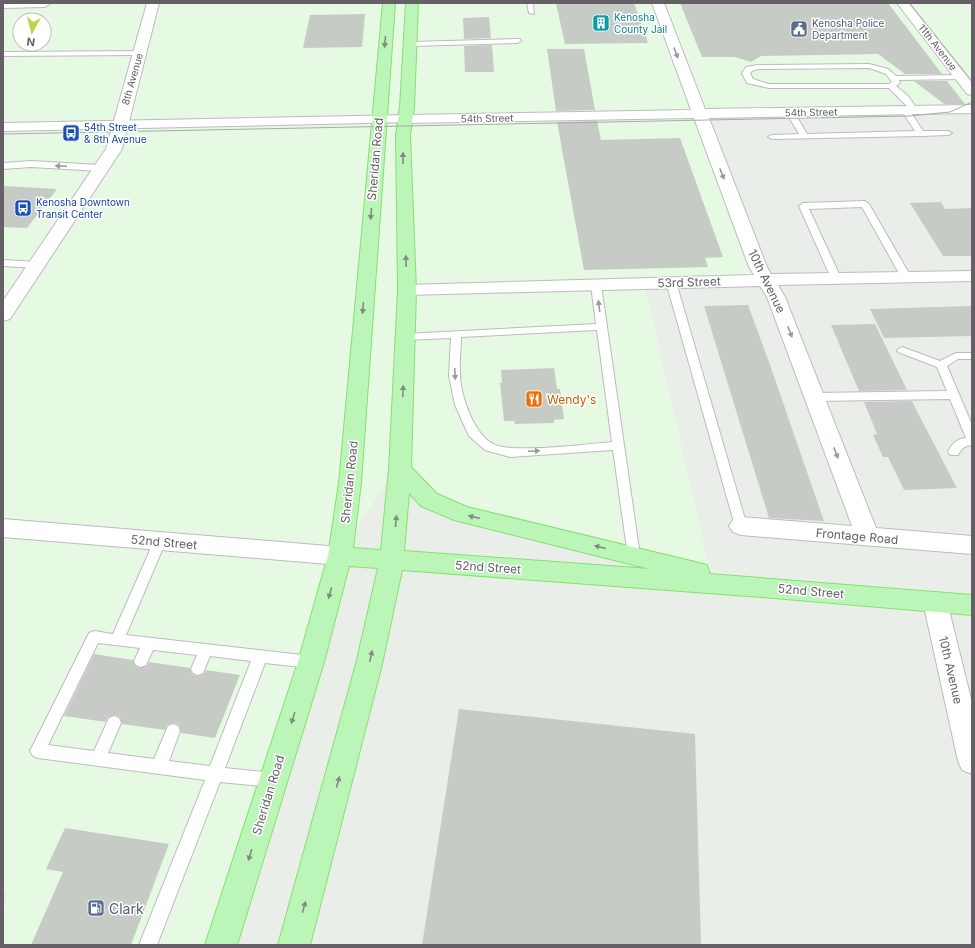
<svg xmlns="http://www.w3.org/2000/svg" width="975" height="948" font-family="Inter,sans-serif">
<rect width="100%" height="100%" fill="#e9efe8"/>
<path fill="#e6fae3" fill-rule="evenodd" d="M3,3h969v106l-272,5 65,166 -121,3 67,292 -249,-61 -69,-43 -53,85 -121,389h-216v-32l5,-21 -5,-1zM20,20h24v24h-24z"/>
<path fill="#c6cbc5" d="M556,3h78l14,40 -83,1z
M680,3h208l54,71h-37l-27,-20 -117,2 -10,6 -16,-5h-33z
M365,14l-3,33 -59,1 7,-33z
M489,17l2,21 -27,1 -1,-21z
M492,45l2,27h-29l-1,-26z
M547,49h37l11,61 -39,1z
M914,81h33l18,23h-21z
M597,121l4,19 79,-2 43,119 -18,1 3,9 -124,3 -27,-148z
M3,186l54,3 -30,39 -24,-1z
M941,202l4,7 27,-1v48h-29l-33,-53z
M748,305l21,57 55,159 -55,-3 -65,-212z
M972,306v30l-88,2 -14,-29z
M875,324l32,66 -48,1 -28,-66z
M554,368l3,21h3l4,30 -10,1v3l-39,1 -1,-3h-10l-4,-38h2l-1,-13z
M912,401l8,16 37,71 -53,2 -16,-33h-5l-10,-22 4,-1 -13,-32z
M94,654l39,6 2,6 5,2 7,-2 2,-4 41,6 2,6 5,2 7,-2 2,-4 34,5 -25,63 -34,-5 -2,-8 -5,-2 -7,2 -2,5 -43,-6 -2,-7 -5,-2 -7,2 -2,5 -42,-6z
M459,709l236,25 6,211h-279z
M65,828l104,16 -38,101h-100l32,-73 -17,-3z"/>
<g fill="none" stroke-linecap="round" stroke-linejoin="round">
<defs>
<path id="lane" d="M527,3h6l1,11 -5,-1z
M520,39l1,2 -4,2 -106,3 -4,-2 4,-2z
M143,51l1,2 -4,2 -137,1v-4z
M869,64l19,5 8,7 66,-1 4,2 -4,2 -63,1 1,3 -4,3 12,10 10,14 -4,2c-3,-1 -20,-19 -25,-24h-120l-22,-5 -5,-10 4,-6 12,-2zM869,68l17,6 6,8 -3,2h-120l-16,-5 -3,-6 2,-2 6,-2z
M902,108h6l15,23h25l4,2 -4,2 -27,1 -149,3 -4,-2 4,-2 27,-1 -13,-22 4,-2h3l14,24 108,-3 -14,-21z
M31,161l69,4 4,3 -4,3 -69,-4 -28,2v-6z
M865,201l4,3 42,73 -2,2 -3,1 -5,-3 -39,-70 -53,2 32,69 -5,3 -5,-3 -32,-72 4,-3z
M3,260l33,2 5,3 -5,3 -33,-2z
M671,279l5,3 71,244 -2,3h-8l-2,-3 -69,-244z
M596,282l5,3 39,271 -1,4 -5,1 -5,-1 -1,-4 -15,-106 -103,7 -25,-7 -16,-14 -14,-31 -6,-29 2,-38 -46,2 -5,-3 5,-3 191,-10 -5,-39zM597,330l15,112c-24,2 -101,12 -119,2 -19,-10 -33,-49 -33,-70 -1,-12 1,-24 1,-37z
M902,347l38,14 16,-8h16v6h-14l-11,7 25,59v20c-8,1 -10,3 -14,10h-8l-2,-3c4,-9 9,-13 18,-14l-16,-39 -135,2 -6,-4 6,-4 132,-2 -10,-24 -39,-15 -1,-2z
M160,536l5,2 1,3 -40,94 185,21 5,2 2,4 -2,4 -5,2 -46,-5 -40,105 48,5 5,2 3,5 -3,5 -5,2 -53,-5 -63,163h-18l66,-165 -167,-22 -5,-2 -3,-5 59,-118 5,-2 19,3 41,-93 1,-3zM98,643l42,5 -6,13 2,4 5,2 5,-2 7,-15 44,5 -6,14 2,4 5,2 5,-2 7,-17 41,5 -41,105 -41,-5 11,-30 -2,-5 -5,-2 -5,2 -14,33 -46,-6 13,-30 -2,-5 -5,-2 -5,2 -15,33 -46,-6z"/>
<path id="street" d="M3,3h48l-6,4 -42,1z
M147,3h12l-37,146 -112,170 -7,2v-20l103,-152z
M652,3h12l41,106 267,-4v8l-263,5 58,149 4,7 201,-3v10l-194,4 7,12 91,231 96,8v18l-231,-19 -8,-3 -4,-6 4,-6 8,-3 111,9 -85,-229 -7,-11 -353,9 -6,-1 -3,-4 3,-4 6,-1 347,-10 -5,-8 -55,-149 -288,5 -5,-1 -2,-3 2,-3 5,-1 285,-5z
M897,3h12l63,79v13l-5,-1z
M935,592l9,3 3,7 25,101v71l-10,-4 -4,-9 -35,-159 3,-7z"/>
<path id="secondary" d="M406,115l5,1 2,3 -2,3 -408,9v-8z
M3,519l337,28 8,3 4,6 -4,6 -8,3 -337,-28z"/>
<path id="primary" d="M383,3h12l-34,480 -8,65 28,2 8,-81 9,-179 -2,-155 4,-28 6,-104h12l-4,104 -4,28 6,155 -5,177 26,27 30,13 232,56 8,2 3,9 262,21v20l-211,-18 -359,-27 -20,94 -72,281h-32l78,-281 22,-96 -29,-2 -25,96 -87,283h-32l93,-283 30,-106 11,-73zM409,493l12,13 33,14 196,49 -246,-18z"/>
</defs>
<use href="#lane" stroke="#bebac0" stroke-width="2"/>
<use href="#street" stroke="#bebac0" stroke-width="2"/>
<use href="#secondary" stroke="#beb9c0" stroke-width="2"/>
<use href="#primary" stroke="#86e070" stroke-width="2"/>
<use href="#lane" fill="#fff" fill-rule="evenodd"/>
<use href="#street" fill="#fff" fill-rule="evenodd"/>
<use href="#secondary" fill="#fff" fill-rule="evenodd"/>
<use href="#primary" fill="#bcf5b8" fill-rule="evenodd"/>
<path stroke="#aaa9ab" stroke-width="1" d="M909,3l63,79
M3,134l906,-18 41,-4 22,-10"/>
</g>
<defs><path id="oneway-solid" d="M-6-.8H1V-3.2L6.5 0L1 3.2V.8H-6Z"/></defs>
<g fill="#7e8d7f">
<use href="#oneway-solid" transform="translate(385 42) rotate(95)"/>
<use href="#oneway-solid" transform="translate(403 158) rotate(-90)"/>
<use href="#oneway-solid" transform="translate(371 214) rotate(95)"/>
<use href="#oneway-solid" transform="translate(406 261) rotate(-92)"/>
<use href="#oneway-solid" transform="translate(363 308) rotate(94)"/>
<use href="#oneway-solid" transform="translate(403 391) rotate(-88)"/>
<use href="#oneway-solid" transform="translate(474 517) rotate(-167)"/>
<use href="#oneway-solid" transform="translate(396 521) rotate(-85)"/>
<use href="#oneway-solid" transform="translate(600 547) rotate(-166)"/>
<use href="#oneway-solid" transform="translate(330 593) rotate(105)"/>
<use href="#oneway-solid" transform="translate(371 656) rotate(-78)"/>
<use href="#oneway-solid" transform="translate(293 718) rotate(108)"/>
<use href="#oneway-solid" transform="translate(338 782) rotate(-75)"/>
<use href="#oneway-solid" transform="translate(250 855) rotate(107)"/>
<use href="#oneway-solid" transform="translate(304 907) rotate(-75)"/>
</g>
<g fill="#9a989c">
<use href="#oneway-solid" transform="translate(676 53) rotate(69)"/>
<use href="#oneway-solid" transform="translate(61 166) rotate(-177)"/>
<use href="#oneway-solid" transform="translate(722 174) rotate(69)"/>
<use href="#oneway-solid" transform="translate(599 306) rotate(-98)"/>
<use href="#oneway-solid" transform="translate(790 332) rotate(69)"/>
<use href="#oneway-solid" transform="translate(455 374) rotate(87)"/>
<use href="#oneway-solid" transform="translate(534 451) rotate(-3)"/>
<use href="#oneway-solid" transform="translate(836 453) rotate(69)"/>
</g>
<defs>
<symbol id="building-square" viewBox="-11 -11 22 22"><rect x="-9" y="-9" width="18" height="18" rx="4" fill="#0f9aa8" stroke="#fff"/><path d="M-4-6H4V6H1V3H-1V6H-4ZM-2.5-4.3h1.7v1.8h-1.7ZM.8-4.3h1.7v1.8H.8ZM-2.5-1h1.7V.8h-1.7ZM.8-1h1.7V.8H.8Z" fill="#fff"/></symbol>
<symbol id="civic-square" viewBox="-11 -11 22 22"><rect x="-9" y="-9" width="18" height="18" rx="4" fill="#5c6f8a" stroke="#fff"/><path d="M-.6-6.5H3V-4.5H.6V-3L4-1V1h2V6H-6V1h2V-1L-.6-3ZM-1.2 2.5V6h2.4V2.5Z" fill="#fff"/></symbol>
<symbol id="bus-square" viewBox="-11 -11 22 22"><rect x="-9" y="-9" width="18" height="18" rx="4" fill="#1a4fb4" stroke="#fff"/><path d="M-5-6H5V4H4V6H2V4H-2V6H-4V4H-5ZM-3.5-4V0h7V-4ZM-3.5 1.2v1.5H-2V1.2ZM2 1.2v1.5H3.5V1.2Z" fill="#fff"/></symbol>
<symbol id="restaurant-square" viewBox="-11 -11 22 22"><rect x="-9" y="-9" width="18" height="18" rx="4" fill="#e8710a" stroke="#fff"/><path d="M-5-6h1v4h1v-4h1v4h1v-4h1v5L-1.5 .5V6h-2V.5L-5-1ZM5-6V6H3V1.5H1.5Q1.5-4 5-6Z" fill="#fff"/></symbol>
<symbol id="fuel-square" viewBox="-11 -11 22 22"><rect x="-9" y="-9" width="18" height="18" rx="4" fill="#5c6f8a" stroke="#fff"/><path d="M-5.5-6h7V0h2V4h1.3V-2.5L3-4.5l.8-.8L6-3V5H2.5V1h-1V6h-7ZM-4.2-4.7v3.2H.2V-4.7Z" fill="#fff"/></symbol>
</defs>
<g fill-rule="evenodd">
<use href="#building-square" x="591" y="13" width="20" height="20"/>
<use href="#civic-square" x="789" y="19" width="20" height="20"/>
<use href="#bus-square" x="61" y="123" width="20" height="20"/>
<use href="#bus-square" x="13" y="198" width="20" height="20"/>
<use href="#restaurant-square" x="524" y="389" width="20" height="20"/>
<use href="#fuel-square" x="86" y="898" width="20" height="20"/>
</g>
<g text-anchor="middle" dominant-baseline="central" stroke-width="3" stroke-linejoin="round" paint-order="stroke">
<g font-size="10" fill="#0d838f" stroke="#fff" text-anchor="start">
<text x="614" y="17">Kenosha<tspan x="614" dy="12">County Jail</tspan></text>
</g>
<g font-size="10" fill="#4e5e75" stroke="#fff" text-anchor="start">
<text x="812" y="23">Kenosha Police<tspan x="812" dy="12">Department</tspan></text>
</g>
<g font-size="10" fill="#646066" stroke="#fff">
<text transform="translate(938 47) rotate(52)">11th Avenue</text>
<text transform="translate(132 79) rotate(-74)">8th Avenue</text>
<text transform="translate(811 112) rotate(-1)">54th Street</text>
<text transform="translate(487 118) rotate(-1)">54th Street</text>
</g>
<g font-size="10" fill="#164399" stroke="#fff" text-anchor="start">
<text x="84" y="127">54th Street<tspan x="84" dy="12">&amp; 8th Avenue</tspan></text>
<text x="36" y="202">Kenosha Downtown<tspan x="36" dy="12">Transit Center</tspan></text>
</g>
<g font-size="12" fill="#646066" stroke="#fff">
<text transform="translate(375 159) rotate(-85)">Sheridan Road</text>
<text transform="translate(767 281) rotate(64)">10th Avenue</text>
<text transform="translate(689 282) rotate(-2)">53rd Street</text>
<text transform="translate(349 482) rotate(-84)">Sheridan Road</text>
<text transform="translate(857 536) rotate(5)">Frontage Road</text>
<text transform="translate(164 542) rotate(5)">52nd Street</text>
<text transform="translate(488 567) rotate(4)">52nd Street</text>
<text transform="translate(811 591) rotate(5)">52nd Street</text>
<text transform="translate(951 670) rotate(77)">10th Avenue</text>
<text transform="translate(268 795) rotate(-73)">Sheridan Road</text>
</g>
<g font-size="12" fill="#c56008" stroke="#fff" text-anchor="start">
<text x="547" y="399">Wendy's</text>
</g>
<g font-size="14" fill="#4e5e75" stroke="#fff" text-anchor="start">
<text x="109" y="908">Clark</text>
</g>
</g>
<rect width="975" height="948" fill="none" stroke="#646066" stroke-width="8"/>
<g transform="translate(32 32) rotate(187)"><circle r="19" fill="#ffffff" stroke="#c1bfc2"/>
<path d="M0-3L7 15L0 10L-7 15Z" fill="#bed44a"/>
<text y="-6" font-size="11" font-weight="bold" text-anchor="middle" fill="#646066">N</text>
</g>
</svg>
